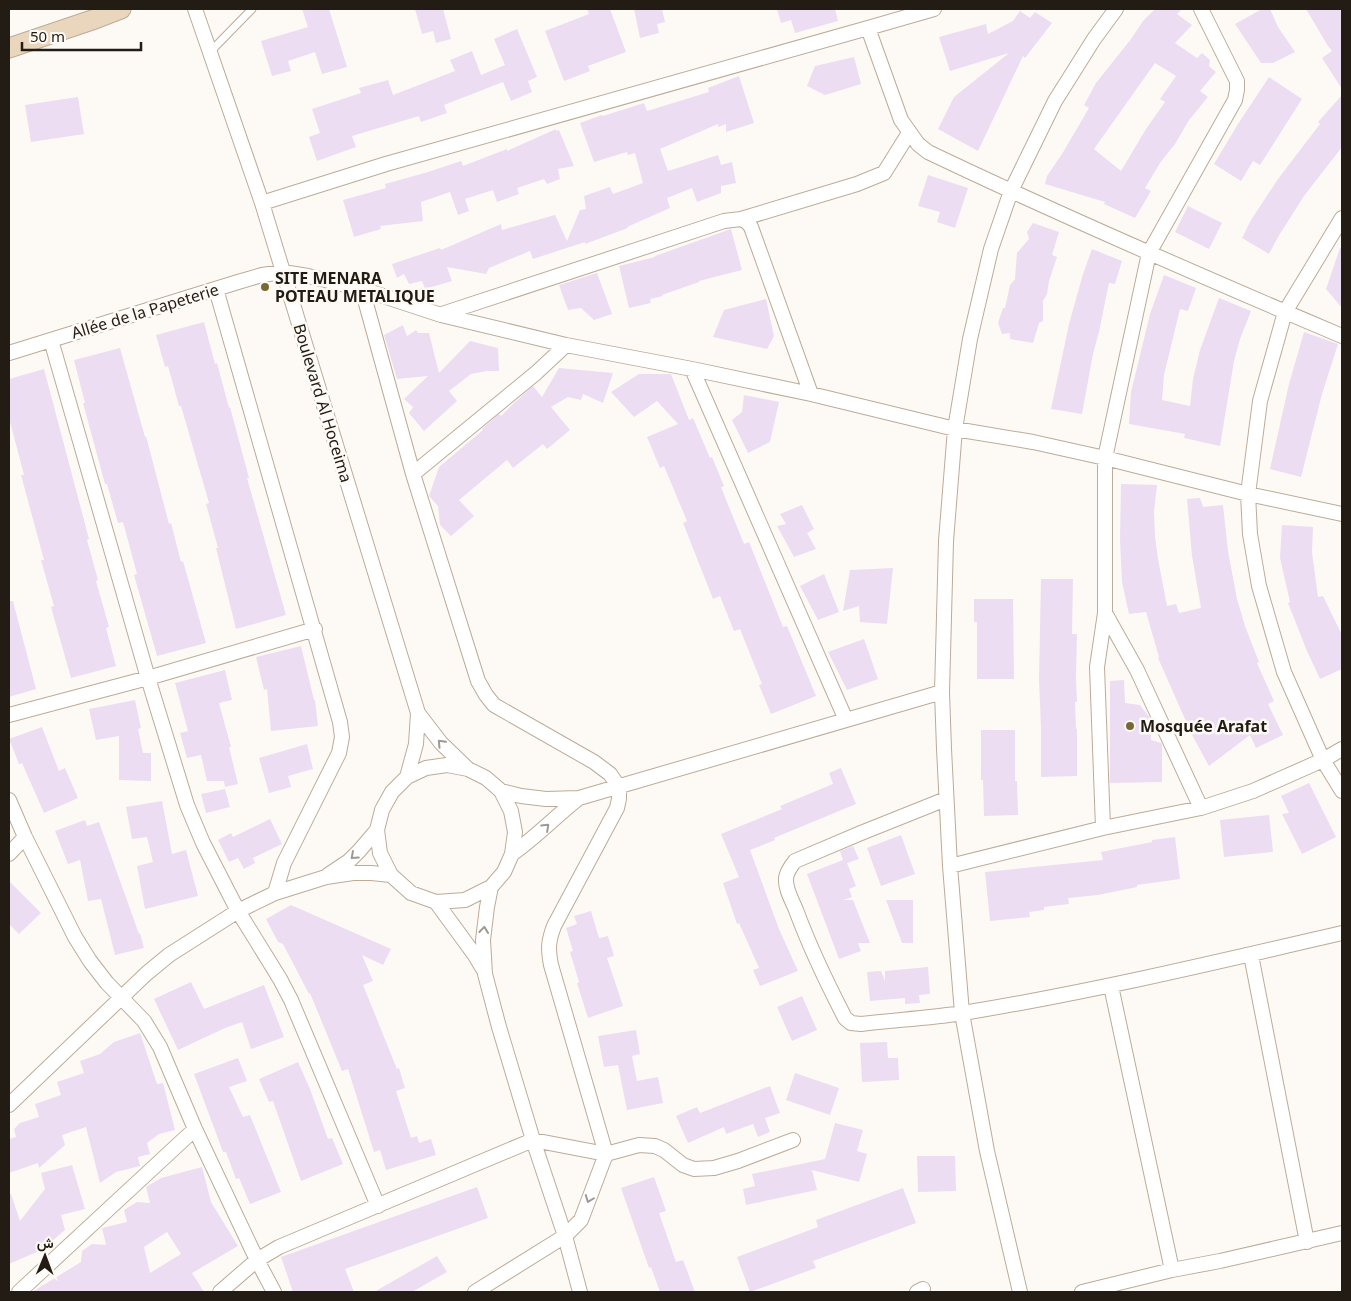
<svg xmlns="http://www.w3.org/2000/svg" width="1351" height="1301" font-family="'Noto Sans',Vazirmatn,sans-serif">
<rect width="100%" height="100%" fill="#fdfaf6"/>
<path fill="#ecddf3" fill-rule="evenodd" d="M302,9h27l18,58 -25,7 -7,-22 -27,9 3,10 -19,5 -11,-35 47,-14z
M415,9h28l8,30 -15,4 -3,-12 -11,3z
M587,9h23l16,43 -38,14 2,5 -26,10 -19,-50 44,-17z
M634,9h28l3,13 -8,2 2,9 -19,5z
M777,9h58l3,12 -43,12 -4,-13 -10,3z
M1155,9h27l-5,5 15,11 -17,18 22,15 5,-5 8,7 -1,6 7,6 -16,19 8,6 -19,23 -14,24 -15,19 -15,25 6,3 -16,27 -31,-14 1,-2 -60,-18 2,-8 15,-22 27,-46 -5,-3 12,-22 35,-44 12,-18zM1155,63l21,13 -16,23 5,3 -19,27 -25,42 -27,-22z
M1262,9h8l8,18 17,25 -22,11h-12l-26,-39z
M1306,9h34l2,5v75l-20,-31 10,-7 -4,-5z
M1020,11l10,7 5,-6 17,11 -27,35 -2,-2 -45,95 -40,-22 16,-32 55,-44 -59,18 -11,-34 47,-13 2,10 25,-13z
M517,29l20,48 -9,4 4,11 -21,9 -8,-19 -59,23 3,8 -26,9 -2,-6 -67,20 4,11 -39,14 -8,-24 11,-4 -8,-24 49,-16 -2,-5 29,-8 5,15 62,-24 -5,-11 22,-9 9,24 24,-10 -11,-26z
M854,57l7,27 -36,11 -18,-9 8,-20z
M739,76l15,47 -28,9v-8l-8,3v-3l-58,25 8,22 50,-16 3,10 11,-3 4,21 -15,3v7l-24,9 -5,-14 -25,10 3,10 -43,19 1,1 -43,16v-2l-52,17 -3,-8 -41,17 -3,6 -39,-7 5,14 -27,8 -3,-8 -13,3 -5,-10 -7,4 -5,-14 48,-16 1,2 60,-26 1,6 53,-15 12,26 13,-31 6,-1 -2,-13 26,-9 3,7 30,-11 -8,-30 -7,2 -1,-3 -33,10 -14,-39 22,-8 1,1 41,-13 3,8 62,-19 -1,-4z
M1269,77l33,22 -42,66 -7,-4 -12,20 -27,-17 24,-40z
M1342,95v52l-38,49 -26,41 -9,17 -27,-16 9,-18 27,-41 42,-55 -2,-2z
M78,97l6,37 -53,8 -6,-37z
M556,129v2l3,-1 15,36 -16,3 2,10 -13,5 -3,-5 -27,9 2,6 -22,8 -4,-12 -28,9 4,12 -11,4 -8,-23 -29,10 2,19 -43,5 1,3 -27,8 -11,-37 43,-12 -1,-4 43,-12 33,-11 2,5 44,-17v2z
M928,175l40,13 -13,40 -18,-6 3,-10 -22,-6z
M1188,206l34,17 -13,26 -34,-17z
M1033,223l26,9 -7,23 5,2 -8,24 -2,13 -4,7v20l-4,2 -6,20 -23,-4v-6l-8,1 -4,-11 5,-15h2l5,-23 5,-6 2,-26 12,-14 -2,-7z
M731,229l11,41 -43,11v1l-37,13 1,1 -13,3 1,4 -22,5 -10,-42 36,-9v-1z
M1340,248h2v60l-16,-19z
M1092,249l30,12 -7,23 -6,-1 -10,49 -6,22 -11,60 -31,-5 18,-85 14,-50z
M597,273l15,41 -18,6 -13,-12 -13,2 -9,-25z
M1164,275l32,13 -8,23 -8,-2 -16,66 -2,25 28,6 3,-27 7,-29 19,-52 32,13 -11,28 -6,22 -14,85 -36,-8 1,-4 -56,-10 2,-32 11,-45 8,-33z
M766,299l8,37 -7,13 -54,-12 11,-27z
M204,322l11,42 2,-1 12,45 1,-1 19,71h-2l39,137 -50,14 -20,-81h2l-12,-44 3,-1 -28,-97h-2l-11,-40 -3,1 -9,-32z
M403,325l4,11 9,-6 2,3h11l10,40 31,-32 28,7 1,23h-12l-16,3 -22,17 8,10 -33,30 -15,-18 4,-6 -9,-8 24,-23 -31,3 -13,-44z
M1304,332l34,12 -16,50 -21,83 -31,-8 19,-85z
M120,348l25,89 1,-1 23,88 2,-1 10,39 2,-1 23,82 -49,13 -23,-81 3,-1 -14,-52 -5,1 -11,-39h-2l-22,-81h2l-11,-43z
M559,368l54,5 -10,30 -20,-9 -2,6 -13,-3 -17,10 19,23 -23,19 -4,-5 -30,24 -6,-8 -48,40 15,16 -23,20 -11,-11 -2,-19 -9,-10 10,-29 44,-37 -1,-1 17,-15 2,2 14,-14 18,-16 9,11z
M44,369l45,170 -2,1 11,40 -2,1 13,46 -3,1 10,38 -45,12 -20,-71 3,-1 -13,-46h3l-23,-85h3l-15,-57v-39z
M639,374h32l18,46 4,-2 17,40 2,-1 12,29 -3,1 23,57 5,-2 34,85 4,-1 29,70 -45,18 -12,-29 3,-1 -22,-55 -6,2 -14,-35 -7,3 -30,-76 4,-2 -23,-55 -4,2 -13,-31 31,-13 -21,-23 -23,16 -23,-25z
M744,395l35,7 -9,40 -22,11 -16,-33 10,-8z
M1121,484l36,1 -3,27 1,24 3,23 9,47 9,-2 3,9 22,-5 -9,-52 -5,-57 13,-1 3,9 20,-2 5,46 9,48 8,27 14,36 -2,1 17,38 -6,3 15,31 -27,13 -6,-13 -41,31 -17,-31 -34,-77 1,-1 -13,-45 -17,2 -7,-32 -2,-42z
M802,505l12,24 -7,4 9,16 -22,8 -17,-31 9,-2 -6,-10z
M1282,525l31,2 -1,25 6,45 5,-1 19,39v34l-22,10 -13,-28 -19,-48 2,-1 -10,-44z
M893,568l-6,56 -27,-2 -1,-16 -16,5 7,-41z
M824,574l15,38 -21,8 -18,-34z
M1041,579h32l-1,55h5l-1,44 1,24h-2l1,27h1v47l-36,1v-48l-2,-50z
M974,599h39l1,80h-37v-57h-3z
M9,601h4l23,88 -27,8z
M864,639l14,40 -31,11 -19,-38z
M301,646l13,54h1l3,26 -47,5 -4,-42 -3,1 -8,-33z
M225,670l7,30 -13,3 12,44h-2l9,37 -13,3 -1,-6h-17l-6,-26 -14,3 -7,-25 8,-2 -13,-48z
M1124,680l1,23 15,2 10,13 1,22 10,3 1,1v38l-52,1v-102z
M135,700l6,28 -3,1 5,24h8v28l-32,-1v-44l-23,4 -7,-31z
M42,727l17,44 6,-3 13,30 -34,15 -22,-50 -3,1 -10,-25z
M981,730h34v51h2l1,34 -34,1 -1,-36h-2z
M307,744l6,25 -25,7 3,11 -22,6 -10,-35z
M841,768l15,36 -82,34 1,2 -25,10 29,79 19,42 -38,15 -7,-16 6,-2 -20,-45 -2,1 -14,-41 16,-6 -18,-43 61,-25 -2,-3 53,-22 -4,-11z
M1309,783l27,54 -34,17 -20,-40 7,-1 -8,-17z
M225,789l5,18 -24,6 -5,-19z
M162,801l10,53 14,-4 12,46 -53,13 -8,-43 16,-4 -6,-25 -15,2 -6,-32z
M1269,815l4,37 -49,5 -4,-37z
M270,819l12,25 -29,14 2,5 -11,6 -6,-11 -9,4 -11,-22 13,-7 2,4z
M85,820l2,6 12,-4 40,112 1,-1 4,15 -29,7 -14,-56 -13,2 -8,-41 -12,4 -13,-33z
M901,835l14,39 -34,12 -14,-38z
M1175,837l5,42 -43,6v2l-39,8 -30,3 1,6 -25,3v3l-15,2 1,5 -40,4 -5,-49 118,-12 -2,-8 51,-10v-2z
M853,846l6,13 -12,4 9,23 -7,3 3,8 -9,3h10l17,43h-12l3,8 -22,8 -32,-85 36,-14 -3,-9z
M9,881l32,32 -22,21 -10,-10z
M886,900h27v43h-11z
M291,905l100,44 -8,16 -21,-10 11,26 -10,4 34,84 2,-1 6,20 -9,3 15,47 6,-2 2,7 12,-4 5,16 -50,15 -6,-20 -6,2 -26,-83 -6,2 -32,-78 -1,1 -26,-50 -5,-2 -12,-23z
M591,911l8,27 9,-2 6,20 -7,2 16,48 -35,12 -11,-35 2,-1 -9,-30 3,-1 -7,-23 11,-4 -3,-8z
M928,967l2,27 -11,1 1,8 -15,1v-6l-35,3 -3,-29 14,-1 4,10v-10z
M191,982l13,27 60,-24 20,52 -33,12 -9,-27 -17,6 -47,22 -24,-51z
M802,996l15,34 -25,11 -15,-34z
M636,1030l4,24 -8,2 5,25 21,-4 5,26 -36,7 -9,-45 -14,2 -6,-31z
M140,1033l17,51 6,-1 12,47 -16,4 -12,9 3,11 -12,3 2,9 -24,6 -16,11 -14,-56 -24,8 3,10 -26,23 -1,-5 -29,10v-34l7,-2 -2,-8 6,-6 19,-6 -4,-13 26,-9 -4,-13 27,-9 -4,-12 20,-7 14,-12z
M887,1042l1,16h10l1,22 -37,2 -2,-39z
M238,1058l9,23 -18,6 14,30 7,-2 31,77 -31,12 -11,-26 -3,1 -10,-27h-3l-29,-78z
M298,1062l12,27 18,50 4,-1 11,26 -42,17 -28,-80 -4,1 -10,-23z
M795,1073l44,15 -9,27 -44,-15z
M770,1086l10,27 -15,5 5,14 -12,5 -5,-13 -27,10 -2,-7 -36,16 -12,-27 21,-9 3,6z
M835,1123l28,7 -6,21 10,3 -8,28 -47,-12 5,20 -71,15 -3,-16 12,-3 -3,-12 73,-15z
M917,1156h38l1,35 -38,1z
M72,1165l13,44 -24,6 4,15 -24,20 -32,14v-70h2l9,27 25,-32 -4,-16z
M202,1167l9,35 27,44 -46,27 12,19h-172l49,-30 1,-11 10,-7 14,1 -4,-17 25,-6 -3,-12 13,-8 13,1 -4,-16 15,-9zM167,1232l14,22 -31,19 -6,-26z
M654,1177l12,34 -7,2 17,49 7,-2 12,32h-35l-9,-25 -2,1 -28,-80z
M477,1187l11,31 -143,51 9,23h-61l-12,-35z
M903,1188l13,35 -103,38 3,7 -66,24 -13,-35 81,-30 -2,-7z
M437,1256l10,16 -35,20h-38z"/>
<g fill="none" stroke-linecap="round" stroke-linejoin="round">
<defs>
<path id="service" d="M210,52l42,-43"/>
<path id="minor" d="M195,9l67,194 156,510 23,30 27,26
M868,28l33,92 17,24 10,8c136,65 275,125 414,184
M262,203l124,-39 482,-136 66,-19
M1342,218l-57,94 -25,89 -12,93 2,40 9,52 25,86 39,88 19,31
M741,219l6,3 4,5 60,167
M216,289l124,433 2,15 -3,16 -55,110 -9,30
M362,289l51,185 65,207 8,14 8,10 100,57 16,12 9,13v12l-2,9 -63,118c-6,16 -6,23 -3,39l55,189 -25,66 -16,16 -90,56
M442,314l282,-93 17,-2 116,-35 27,-11 25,-40
M51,340l97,338 39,127 16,38 35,68 42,68 11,21 87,206
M9,353l229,-71 24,-7 21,-3 25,4 54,13 79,26 125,30 126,24 119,25 144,35 78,13 72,16 143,36 94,20
M692,369l154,351
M413,474l123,-101 30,-28
M9,715l139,-37 167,-49
M407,777l19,-9 21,-3 21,4 18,9 15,13 10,20 4,21 -3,22 -8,18 -13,15 -26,13 -29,2 -25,-9 -20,-18 -11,-22 -3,-23 5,-20 10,-18 15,-15 9,-33 2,-31
M501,791l20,5 25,3 33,-1 363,-106
M946,799l-85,34 -66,28c-4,5 -8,10 -9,17 -1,11 6,22 10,32 14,38 31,73 49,108l6,5 10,1c34,-4 69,-6 102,-11 128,-21 254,-51 379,-80
M9,800l16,37 50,100 15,24 17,22 37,38 16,26 35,82 62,131 17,32
M1201,808l-64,-138 -32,-57v-155l44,-205 86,-153 2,-10v-9l-36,-72
M1103,828l-6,-161 8,-54
M9,854l16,-17
M512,854c24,-17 44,-38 67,-56
M950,866l153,-38 98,-20 52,-17 70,-31 19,-11
M328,875l21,-14 10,-10 18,-21
M491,887l-4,20 -4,33 2,34 14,53 34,113 32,96 15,56
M436,902l38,52 9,15
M1251,955l56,287
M1111,986l61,284
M9,1105l137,-131 23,-19 69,-44 37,-18 51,-16 27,-4h18l20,2
M19,1292l176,-163
M220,1292l37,-32 22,-13 254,-107 73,14 33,-9 16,1 9,4 19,15 11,4 20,-1 24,-7 55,-21
M917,1292l6,-3
M1020,1292l-33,-141 -25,-138 -12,-147 -6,-117 -2,-57 4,-151 9,-112 15,-90 21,-90 20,-58 44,-90 39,-62 22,-30
M1082,1292l90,-22 48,-9 122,-28"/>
<path id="secondary" d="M9,48l86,-29 26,-10"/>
</defs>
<use href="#service" stroke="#bdab98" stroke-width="9"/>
<use href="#minor" stroke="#bdab98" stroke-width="16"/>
<use href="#secondary" stroke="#bdab98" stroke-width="21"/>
<use href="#service" stroke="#fff" stroke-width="7"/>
<use href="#minor" stroke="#fff" stroke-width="14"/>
<use href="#secondary" stroke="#ead5bd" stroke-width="19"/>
</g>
<defs><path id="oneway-chevron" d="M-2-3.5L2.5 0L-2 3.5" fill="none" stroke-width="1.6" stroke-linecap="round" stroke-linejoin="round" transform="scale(1.25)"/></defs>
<g stroke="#9c9996">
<use href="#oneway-chevron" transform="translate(441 743) rotate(-133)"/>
<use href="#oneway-chevron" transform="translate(546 827) rotate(-43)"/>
<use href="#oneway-chevron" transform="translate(354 856) rotate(138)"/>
<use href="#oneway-chevron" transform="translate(484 930) rotate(-84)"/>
<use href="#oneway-chevron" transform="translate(589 1199) rotate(111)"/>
</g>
<g fill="#796836" stroke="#fdfaf6" stroke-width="2">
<circle cx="265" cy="287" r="5"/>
<circle cx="1130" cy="726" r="5"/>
</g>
<g text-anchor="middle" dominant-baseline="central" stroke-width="5" stroke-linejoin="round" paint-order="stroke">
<g font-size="16" font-weight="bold" fill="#231c15" stroke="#fdfaf6" text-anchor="start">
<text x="275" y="278">SITE MENARA<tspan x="275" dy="18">POTEAU METALIQUE</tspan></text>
<text x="1140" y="726">Mosquée Arafat</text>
</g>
<g font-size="16" fill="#231c15" stroke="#fdfaf6">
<text transform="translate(145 311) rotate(-17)">Allée de la Papeterie</text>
<text transform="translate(323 403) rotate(73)">Boulevard Al Hoceima</text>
</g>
</g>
<rect width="1351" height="1301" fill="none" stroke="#231c15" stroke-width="20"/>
<g transform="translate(45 1256) rotate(1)" stroke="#fdfaf6" stroke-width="4" paint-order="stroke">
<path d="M0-4L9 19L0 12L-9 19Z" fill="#231c15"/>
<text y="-8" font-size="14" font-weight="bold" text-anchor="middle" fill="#231c15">ش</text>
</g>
<path d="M22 42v8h119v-8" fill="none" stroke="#231c15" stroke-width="2.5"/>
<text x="30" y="42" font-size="15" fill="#231c15" stroke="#fdfaf6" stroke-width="4" paint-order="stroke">50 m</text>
</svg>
